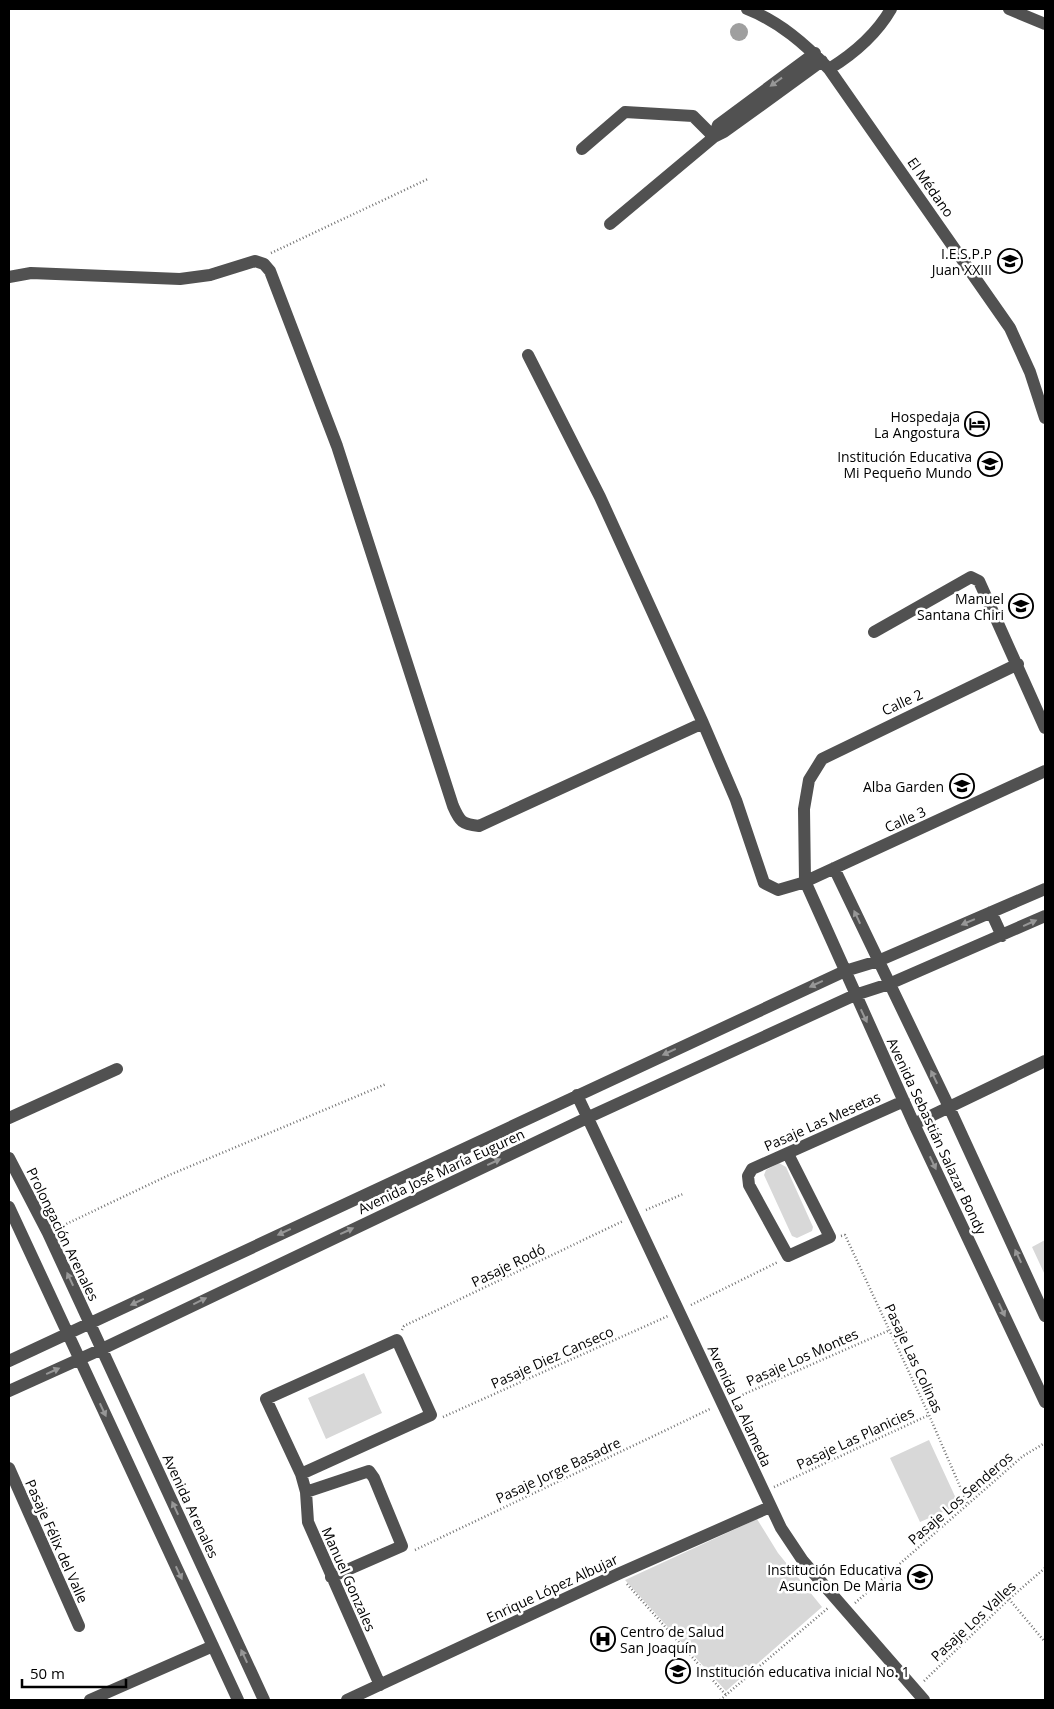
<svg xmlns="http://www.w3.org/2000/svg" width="1054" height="1709" font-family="'Open Sans',sans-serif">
<rect width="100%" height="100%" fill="#fff"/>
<path fill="#d8d8d8" d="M779,1163l7,4 27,60 -1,4 -15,7 -5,-2 -28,-61 2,-5z
M1045,1240v35l-13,-28z
M364,1373l18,40 -56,26 -18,-41z
M929,1440l30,65 -39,17 -30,-64z
M757,1519l21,34 44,54 -96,84 -101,-111z"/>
<path fill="#9f9f9f" d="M730 32a9 9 0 1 1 18 0a9 9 0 1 1-18 0Z"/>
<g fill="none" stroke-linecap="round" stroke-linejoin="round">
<path stroke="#737373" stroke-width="2.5" stroke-dasharray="1 2.5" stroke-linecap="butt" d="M271,253l157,-74
M646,1210l37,-16
M60,1227l107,-51 219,-92
M841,1236l4,-1 84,180 39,90
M691,1305l87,-43
M402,1330l2,-4 219,-105
M733,1399l157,-69
M443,1417l225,-101
M774,1487l155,-72
M415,1550l295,-141
M627,1584l99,111
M1009,1599l36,43
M855,1603l168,-147 22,-13
M924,1681l85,-82 36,-31
M720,1700l108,-92"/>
<path stroke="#515151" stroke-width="12" d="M747,9c33,13 58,35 82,60l181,259 20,44 15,46
M1009,9l36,15
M829,69c26,-16 47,-34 62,-60
M714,137l4,-12 97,-72
M582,149l43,-37 68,4 21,21
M610,224l104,-87 10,-5 98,-71
M9,277l22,-4 149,6 30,-4 45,-14 9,3 6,7 67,175 116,360c7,16 9,18 26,20l224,-103
M528,355l72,142 103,226 33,77 28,83 14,7 24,-7 243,-112
M874,632l97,-55 8,4 66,147
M1018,664l-196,95 -13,21 -5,29 1,72 109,243 131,278
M834,868l115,239 96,209
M991,912l11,24
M577,1095l204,433 22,33 121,139
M9,1118l108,-49
M914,1124l131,-63
M788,1154l42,83 -42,19 -39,-71 -1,-9 4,-7 152,-68
M9,1158l39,75 216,467
M9,1207l229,493
M9,1361l836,-390 33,-10 167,-72
M9,1391l93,-42 487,-232 266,-122 34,-11 156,-68
M9,1468l70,158
M301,1474l130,-59 -34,-75 -131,59 35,75 5,18 2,30 72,163
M306,1492l63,-21 5,7 28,68 -71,31
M90,1700l123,-54
M347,1700l271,-126 152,-67"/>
</g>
<defs><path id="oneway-solid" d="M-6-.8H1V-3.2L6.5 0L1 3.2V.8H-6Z" transform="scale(1.25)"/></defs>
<g fill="#979797">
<use href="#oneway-solid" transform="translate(776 82) rotate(144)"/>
<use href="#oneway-solid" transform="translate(857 917) rotate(-115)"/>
<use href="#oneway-solid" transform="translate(968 922) rotate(157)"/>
<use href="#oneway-solid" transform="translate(1030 923) rotate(-24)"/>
<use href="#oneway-solid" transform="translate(816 984) rotate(155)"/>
<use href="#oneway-solid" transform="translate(864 1016) rotate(65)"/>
<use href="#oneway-solid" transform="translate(669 1052) rotate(155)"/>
<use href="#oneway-solid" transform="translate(934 1077) rotate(-116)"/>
<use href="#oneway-solid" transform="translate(494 1162) rotate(-25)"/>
<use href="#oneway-solid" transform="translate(933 1163) rotate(65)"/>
<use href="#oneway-solid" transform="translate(347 1231) rotate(-25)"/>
<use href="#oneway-solid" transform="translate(284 1232) rotate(155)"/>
<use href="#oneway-solid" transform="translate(1018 1256) rotate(-115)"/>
<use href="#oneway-solid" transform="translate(70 1279) rotate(-115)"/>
<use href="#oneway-solid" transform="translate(200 1301) rotate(-26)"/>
<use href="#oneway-solid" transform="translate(137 1302) rotate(155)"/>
<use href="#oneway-solid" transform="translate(1002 1310) rotate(65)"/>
<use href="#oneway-solid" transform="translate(53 1371) rotate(-24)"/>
<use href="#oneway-solid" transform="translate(103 1410) rotate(65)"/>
<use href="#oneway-solid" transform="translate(175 1508) rotate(-115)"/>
<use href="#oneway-solid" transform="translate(179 1573) rotate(65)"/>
<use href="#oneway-solid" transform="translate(244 1656) rotate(-115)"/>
</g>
<defs>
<symbol id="university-ring" viewBox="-11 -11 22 22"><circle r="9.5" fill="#fff" stroke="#000" stroke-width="1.5"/><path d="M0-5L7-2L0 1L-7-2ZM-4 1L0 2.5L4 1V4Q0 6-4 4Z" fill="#000"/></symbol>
<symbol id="hotel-ring" viewBox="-11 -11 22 22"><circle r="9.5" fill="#fff" stroke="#000" stroke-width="1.5"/><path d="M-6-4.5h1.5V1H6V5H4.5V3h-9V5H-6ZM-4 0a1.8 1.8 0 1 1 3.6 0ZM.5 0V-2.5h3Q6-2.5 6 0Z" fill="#000"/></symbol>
<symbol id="school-ring" viewBox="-11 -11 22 22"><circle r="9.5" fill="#fff" stroke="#000" stroke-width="1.5"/><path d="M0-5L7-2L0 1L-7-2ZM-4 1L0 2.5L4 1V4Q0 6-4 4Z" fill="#000"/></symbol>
<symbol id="hospital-ring" viewBox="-11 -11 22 22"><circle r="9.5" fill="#fff" stroke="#000" stroke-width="1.5"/><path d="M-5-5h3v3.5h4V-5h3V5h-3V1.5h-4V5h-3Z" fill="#000"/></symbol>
</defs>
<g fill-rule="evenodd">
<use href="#university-ring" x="996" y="247" width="28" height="28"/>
<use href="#hotel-ring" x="963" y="410" width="28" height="28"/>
<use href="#school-ring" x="976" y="450" width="28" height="28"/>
<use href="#school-ring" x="1007" y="592" width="28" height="28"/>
<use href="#school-ring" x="948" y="772" width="28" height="28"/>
<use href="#school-ring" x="906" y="1563" width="28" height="28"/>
<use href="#hospital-ring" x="589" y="1625" width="28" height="28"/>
<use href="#school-ring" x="664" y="1657" width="28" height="28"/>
</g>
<g text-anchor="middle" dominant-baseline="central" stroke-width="5" stroke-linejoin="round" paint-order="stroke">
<g font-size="14" fill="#000" stroke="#fff">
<text transform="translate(931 187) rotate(55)">El Médano</text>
<text transform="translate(902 702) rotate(-25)">Calle 2</text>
<text transform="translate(905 819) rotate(-24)">Calle 3</text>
<text transform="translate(822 1121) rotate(-24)">Pasaje Las Mesetas</text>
<text transform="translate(937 1136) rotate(65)">Avenida Sebastián Salazar Bondy</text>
<text transform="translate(441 1171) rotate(-25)">Avenida José María Euguren</text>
<text transform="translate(63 1234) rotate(64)">Prolongación Arenales</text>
<text transform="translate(508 1265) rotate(-26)">Pasaje Rodó</text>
<text transform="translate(552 1357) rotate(-24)">Pasaje Diez Canseco</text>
<text transform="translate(802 1357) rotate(-24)">Pasaje Los Montes</text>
<text transform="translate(914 1358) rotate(65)">Pasaje Las Colinas</text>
<text transform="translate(740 1406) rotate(65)">Avenida La Alameda</text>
<text transform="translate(855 1438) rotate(-25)">Pasaje Las Planicies</text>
<text transform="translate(558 1470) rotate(-25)">Pasaje Jorge Basadre</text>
<text transform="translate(960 1498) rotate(-41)">Pasaje Los Senderos</text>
<text transform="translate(191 1506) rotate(65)">Avenida Arenales</text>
<text transform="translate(57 1541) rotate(66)">Pasaje Félix del Valle</text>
<text transform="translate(349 1579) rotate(66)">Manuel Gonzales</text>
<text transform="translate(552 1588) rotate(-25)">Enrique López Albujar</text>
<text transform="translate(973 1621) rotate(-43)">Pasaje Los Valles</text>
</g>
<g font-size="14" fill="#000" stroke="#fff" text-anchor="end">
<text x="992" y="253">I.E.S.P.P<tspan x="992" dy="16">Juan XXIII</tspan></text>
<text x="960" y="416">Hospedaja<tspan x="960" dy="16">La Angostura</tspan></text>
<text x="972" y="456">Institución Educativa<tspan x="972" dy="16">Mi Pequeño Mundo</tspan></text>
<text x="1004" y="598">Manuel<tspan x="1004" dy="16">Santana Chiri</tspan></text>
<text x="944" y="786">Alba Garden</text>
<text x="902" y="1569">Institución Educativa<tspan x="902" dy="16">Asuncion De Maria</tspan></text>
<text x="620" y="1631" text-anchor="start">Centro de Salud<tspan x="620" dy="16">San Joaquín</tspan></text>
<text x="696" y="1671" text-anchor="start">Institución educativa inicial No. 1</text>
</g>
</g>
<rect width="1054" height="1709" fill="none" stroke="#000000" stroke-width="20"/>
<path d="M22 1679v8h104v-8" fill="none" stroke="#000000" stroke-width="2.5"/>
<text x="30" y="1679" font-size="15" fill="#000000" stroke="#ffffff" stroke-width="4" paint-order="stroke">50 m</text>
</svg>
